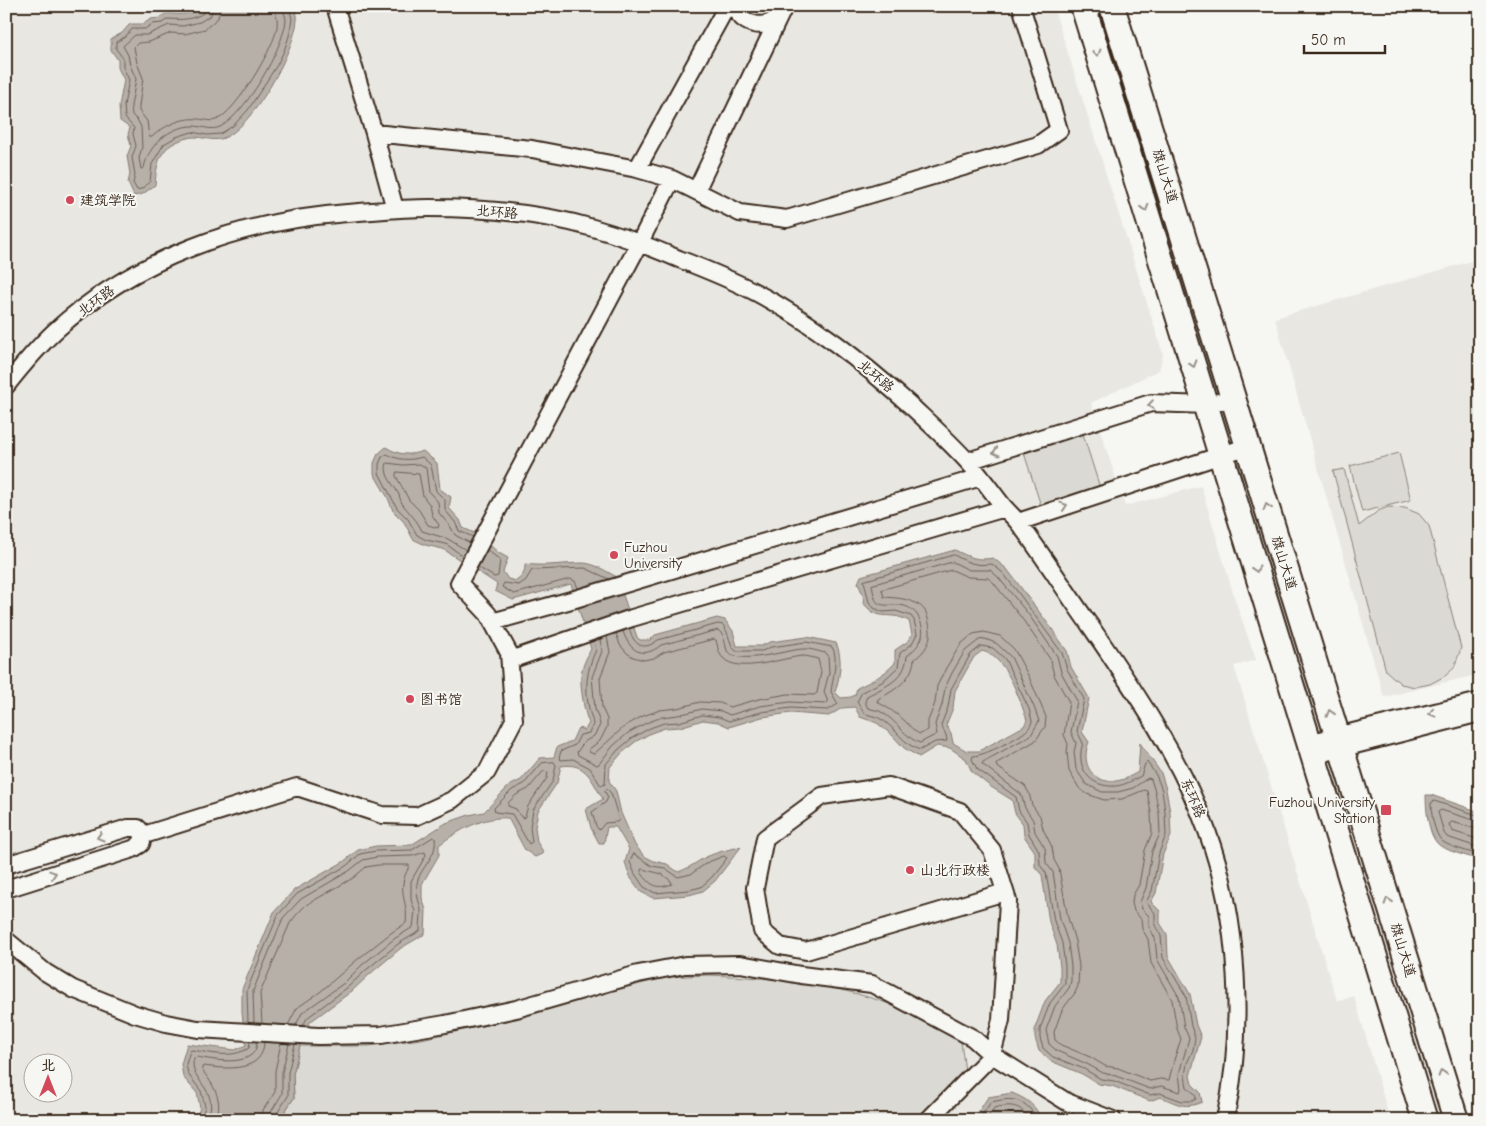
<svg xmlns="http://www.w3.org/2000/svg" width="1486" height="1126" font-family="'Comic Neue','LXGW WenKai TC',sans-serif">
<rect width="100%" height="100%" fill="#f6f6f2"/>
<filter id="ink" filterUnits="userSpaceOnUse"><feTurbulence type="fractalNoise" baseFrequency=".02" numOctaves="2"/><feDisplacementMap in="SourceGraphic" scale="10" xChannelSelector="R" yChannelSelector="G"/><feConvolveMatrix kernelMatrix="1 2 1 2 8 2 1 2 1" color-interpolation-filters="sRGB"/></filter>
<g filter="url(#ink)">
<path fill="#e8e7e2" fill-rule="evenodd" d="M6,6h1047l110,348 -4,16 -68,33 34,103 76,-20 35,117 20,57 -22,6 103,335 17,-5 36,124h-1384zM32,1064h30v30h-30z
M1472,261l8,22v391l-96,23 -109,-379z"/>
<path fill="#dad9d3" stroke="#8a8278" d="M1082,431l19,60 -59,18 -19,-59z
M1399,453l12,47 -49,12 -12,-46z
M1344,469l15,57 19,-15 10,-4 17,1 14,6 10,12 32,122 -7,20 -9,8 -15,8 -15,3 -14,-3 -15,-13 -53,-200z
M709,975c71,3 144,10 209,41 15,7 29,17 43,26l4,29 -50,49h-636l15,-22 -1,-24 7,-28h69l52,-7 99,-21 97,-28 50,-13z"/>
<path fill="#b6b0a9" stroke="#857a71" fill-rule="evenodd" d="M205,6h82l8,3c1,3 3,7 2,11 -2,30 -46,111 -76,119 -10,2 -18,-2 -27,-2 -8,0 -22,6 -28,12 -9,10 -10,23 -11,36l-12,9 -9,2 -6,-13 2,-9 -3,-18 4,-10 -3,-12 2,-6 -10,-7 -1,-15 5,-26 -6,-12v-8l-7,-10v-11l11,-6 8,-9h13l8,-5 9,-1 6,-5c15,2 26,2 39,-7z
M386,447c12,8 24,9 37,4l14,12 3,26 11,8 -2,11 11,12 3,8 14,6 22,19 9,5 -5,14 5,7 8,2c7,-5 9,-8 9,-17 20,3 40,-1 59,-1 12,1 23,9 33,14l20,60 3,3h10l5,-5 62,-17 8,2 8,11 4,15h24l9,-4 37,-5 29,6c7,14 4,34 -1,49l6,6 10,-1 4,-2 2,-7c15,-7 27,-13 38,-25v-13l12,-8 5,-8 -3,-13c-5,-2 -10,-5 -16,-5 -15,-1 -18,0 -29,-12l-1,-9 -5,-12 3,-7 94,-26c14,7 22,11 38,8l14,11 45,60 15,22 4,16 18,31 -7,34 7,10c-9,21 3,42 27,39 8,-1 15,-5 22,-9l2,-29 21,30 5,16 4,23 1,24 -8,18 -7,39 -5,9 9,9v12l7,11 1,22 22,38 6,31 5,12 -11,39 2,8 8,8 2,10c-18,8 -25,1 -42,-5l-10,4 -38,-15 -13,-2 -17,-10 -31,-13 -12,-10 -4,-13v-10l10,-27 15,-19v-15l-3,-22 -8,-23 -7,-47 -7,-8v-15l-11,-16 -1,-12 -8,-11 -3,-13 -21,-13 -19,-15 -6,-13 -16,-11 -13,-2 -18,11 -15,-9 -12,-13 -15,-12 -17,-6 -5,-10 -13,1 -13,8 -38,-3 -29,4 -33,10 -11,-5 -15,-2 -23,7 -15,1 -14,5 -16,9 -14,12 -11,13 -1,14 7,10 5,22 14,32 9,11 10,5 13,3 11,8c12,-4 18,-10 28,-15 11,-5 23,-8 35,-10l-26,34 -12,10 -14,4 -36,3 -12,-6 -11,-15 -5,-15 4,-13 -13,-22h-9l-3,16h-5l-8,-15 -5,-19 17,-10c-12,-19 -16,-37 -42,-33l-4,17 -19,28 -3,16 2,15 7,11 -9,4 -10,-7 -17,-32c-24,-2 -49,12 -69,27v10l-17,29v14l4,12 -1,24 -24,14 -31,26 -18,17 -42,31 -10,24 -7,28 1,24 -15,22h-84l5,-12 -3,-15 -14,-16 -2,-13 6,-20 48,6 11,-5 -4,-32v-24l32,-77 20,-22 49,-28 15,-12 18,-4 35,-1 35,-22 23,-8 15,-3 25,-26 12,-6 19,-22 14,-1 3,-10 15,-6 6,-13 7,2 4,-7c-5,-10 -9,-37 -8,-48 1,-9 6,-18 10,-26l-20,-65 -58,16 -18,-9 2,-7 -54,-35 -18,-4 -12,-6 -9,-17 -11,-11 -5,-13 -14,-24v-11l4,-9zM982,651c24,5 37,47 45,69l-3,6 -45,25h-12l-14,-8 -2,-10 -5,-8 7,-17 2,-17 7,-13 12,-21z
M1426,795h5l49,17v48c-12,-4 -27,-7 -38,-13 -14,-7 -16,-38 -16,-52z
M1012,1093c12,5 20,9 27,21h8l8,6h-82l15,-23z"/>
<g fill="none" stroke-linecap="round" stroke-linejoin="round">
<path stroke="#6c6056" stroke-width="1" d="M207,6l-2,6c-12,8 -23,8 -37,7l-6,4 -10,1 -7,5h-13l-7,8 -9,5v7l7,9v9l6,13 -5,25 1,13 9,10 -1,6 3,12 -4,11 3,18 -2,8 4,7 4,-1 9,-7 2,-18 12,-20 12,-7 16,-5 15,3 13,-1 13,-8 15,-16 29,-45 7,-14 5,-15 3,-17 -3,-13
M213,6l-2,9 -11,7 -17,4 -14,-1 -22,10h-12l-12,11 5,9 2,10 6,14 -5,27 1,9 6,6 3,6 1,20 -3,11 2,11 3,-1c4,-23 26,-42 49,-42 9,0 18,5 27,1 26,-14 62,-77 66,-106 0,-5 -3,-9 -3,-15
M221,6l-3,12 -13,11 -20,5 -14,-1 -22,9 -11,1 -4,4 3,16 6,15 -4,28v5l8,10 2,16h3c10,-10 30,-20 45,-18 6,0 13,3 19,1 20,-8 54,-67 60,-88 3,-12 0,-15 -1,-26
M397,472l22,2 4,22 7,9 2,10 7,10 -1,3 -10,-3 -9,-15 -10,-10 -13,-24z
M466,550l-18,-11 -26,-8c-5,-11 -11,-16 -18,-25 -3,-3 -4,-8 -5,-11 -5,-11 -16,-19 -12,-32l16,2 17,-1 6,4 3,24 9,10 1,11 11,13 5,9 15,8
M954,555c15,8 21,11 38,9l11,9 17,22 42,58 5,16 17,30 -7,32 6,12c-8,24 6,45 33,43 9,-1 17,-6 25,-10l4,-12 2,-2 9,13 6,15 3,22 1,23 -7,18 -7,38 -6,11 9,11v12l6,11 2,22 23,38 5,30 4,12 -2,12 -6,13 -2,13 2,11 8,7 1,5 -4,2h-10l-22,-8 -10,2 -36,-14 -13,-2 -17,-10 -31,-12 -10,-9 -3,-10v-9l10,-26 15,-19v-18l-3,-23 -8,-22 -8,-48 -6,-8 -1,-14 -10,-17 -2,-12 -8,-11 -3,-14 -39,-28 -5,-10 1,-3c11,0 48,-19 55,-27 1,-1 4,-6 4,-8l-3,-12 -24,-50 -12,-11 -12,-2 -11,9 -19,34 -3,18 -7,18 5,10 1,6 -12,1 -15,8c-17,-5 -25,-24 -41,-32 -5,-2 -11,-3 -15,-5l-7,-11 5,-10 20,-10 16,-15 2,-14 11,-8 6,-11 -3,-14 -3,-4 -15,-5 -13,1 -9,-4 -5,-6 -5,-21z
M463,556l-17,-12 -20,-4 -9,-5 -9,-16 -11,-11 -18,-35v-9l3,-7 5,-3c10,6 23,7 35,3l9,8 5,26 9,9v10l10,12 4,9 14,6
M953,562l16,8h21l8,7 31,38 28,41 4,16 16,29 -6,31 5,11 -2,9 2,17 10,15 16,8h16l15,-4 15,-10 3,1 4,13 4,21 1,21 -8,17 -6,37 -6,14 2,7 7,7v11l6,11 2,21 22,38 5,30 5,11 -10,36 2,15 -1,3 -19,-6 -11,3 -34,-13 -13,-3 -16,-9 -30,-13 -8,-7 -3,-14 9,-24 14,-18 2,-7v-15l-3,-23 -8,-24 -7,-47 -7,-9 -1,-15 -10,-16 -2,-12 -8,-12 -4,-14 -39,-30 1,-2 48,-27 8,-14 -5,-14 -23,-50 -15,-14 -11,-4 -6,1 -14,11 -13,22 -7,15 -3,17 -7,19 2,10 -17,9c-15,-5 -23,-22 -37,-30 -4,-3 -10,-3 -15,-5l-3,-6 2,-6c19,-10 38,-16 40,-40 9,-8 18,-16 15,-29 -3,-15 -13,-23 -28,-22 -6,0 -11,1 -16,-2 -4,-3 -5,-14 -6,-18z
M478,567l16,10 4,-1 2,-16 -13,-10
M952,570l16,7 20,1 5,4 30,38 27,39 4,16 15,27 -5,33 4,9 -1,8 2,19 10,17 8,6 17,6 18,-1 22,-9 3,1 4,22 1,20 -7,17 -6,35 -6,10 -1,8 2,8 7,8 1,10 6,10 3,24 21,37 5,29 4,10 -7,21 -5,20 -9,-1 -10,2 -32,-13 -13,-2 -15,-9 -29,-12 -6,-5 -1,-8 8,-22 13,-17 3,-7 1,-20 -4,-25 -7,-23 -9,-49 -5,-9 -2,-13 -9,-18 -3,-13 -8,-11 -3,-12 -4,-7 -29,-20 1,-3 38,-22 10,-14 1,-10 -17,-40 -15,-28 -14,-13 -16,-4 -11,2 -12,10 -15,24 -9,18 -2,17 -7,18v9l-8,4c-6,-2 -10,-8 -15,-13 -9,-8 -18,-14 -28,-19l1,-3c16,-8 34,-19 36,-39 15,-12 19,-22 14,-41 -1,-6 -4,-12 -11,-15 -11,-6 -21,-6 -33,-7l-2,-7z
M578,588l-3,-7 -5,-2 -56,15 -12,-7 2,-4 15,2 7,-5 6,-10 53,-2 24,11
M607,637l3,15 -10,26 2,30 5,11v8l-7,14 -11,8v3l5,2 31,-28 18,-10 17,-6 17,-2 23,-6 20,1 10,4 29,-8 29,-5 26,1 3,-2 4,-21 -3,-13c-5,-1 -10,-3 -15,-3 -19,1 -64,19 -80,2 -5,-5 -5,-11 -7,-18l-2,-1 -50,13 -10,6 -10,2 -11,-3 -6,-4 -7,-8 -4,-12
M600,639l2,12 -10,26 3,32 4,11 1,5 -6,11 -10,6 -7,10 1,3 19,10 2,-1 14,-18 15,-13 18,-10 16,-6 16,-2 24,-6 19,2 9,4 30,-9 30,-4 36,2 2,-2 -4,-10 5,-19 -1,-18 -2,-2c-7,-1 -16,-5 -23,-4 -18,1 -63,17 -76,2l-4,-16 -5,-5 -57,15c-18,15 -32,6 -38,-14
M594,641l2,9c-10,21 -11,37 -7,59 1,6 4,10 4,16l-4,8 -9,2 -5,10 -14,6 -2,7 2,2 12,-1 17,9 11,18 4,-2 1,-20 12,-14 14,-12 18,-10 14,-5 15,-1 23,-7 17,2 10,4 32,-9 30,-4 37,2 10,-6 -7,-12c1,-11 8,-35 1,-45l-26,-5 -35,5 -9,4h-26c-6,-4 -7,-18 -13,-26l-5,-1 -60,16c-15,12 -24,5 -29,-11
M554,762l2,3 -3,16 -20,29 -3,17 2,15 -3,2 -17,-30 -17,-2 -1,-4 18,-18 12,-6 18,-21z
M544,771l4,1 -1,6 -19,28 -3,11 -3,1 -6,-9 -8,-3v-3l8,-8 12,-6z
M607,789l4,4 8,27 -2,2 -12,1 -6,7 -3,-4 -4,-14 14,-10 2,-5 -3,-5z
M1480,816l-46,-15 -3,2c0,10 3,30 11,38 7,6 28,11 38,14
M1480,822l-39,-12 -3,2 6,21 3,4 33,11
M1480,830l-28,-8 -3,2 3,7 28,9
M634,854l18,12 13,2 13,9 13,-3 17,-12 16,-6 3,2 -15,19 -11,10 -12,3 -34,3 -11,-6 -9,-13 -5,-12z
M642,869l20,5 9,7 1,3c-16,6 -22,1 -31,-12z
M248,1023l-1,-33 31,-75 19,-21 49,-28 14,-12 16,-3 36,-1 21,-13 2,1c3,19 -16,30 -18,46 -2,10 3,18 4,27 0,6 -1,14 -1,20l-22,13 -32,26 -18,17 -41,31 -4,8
M254,1023l-1,-32 30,-73 18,-19 48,-28 14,-11 14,-3 35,-1 13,-4 1,3 -15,26v19l4,11 -2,16 -19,12 -32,26 -18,18 -42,30 -6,12
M262,1023l-2,-30 30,-70 8,-10 8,-8 47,-27 13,-11 12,-2h31v2c-14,25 0,33 -3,56l-15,10 -33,26 -38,33 -23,16 -9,17
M201,1120l4,-14 -4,-15 -13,-17 -2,-10 4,-13 2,-1c20,3 39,9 57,-2l1,-7
M207,1120c15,-32 -20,-39 -13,-62l3,-1c16,3 60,12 60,-15
M215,1120c10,-18 -2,-36 -13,-50v-3l2,-1c21,3 60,7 60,-24
M262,1120l1,-10 12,-18v-21l6,-28
M269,1120l2,-8 11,-18v-22l7,-28
M275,1120l1,-5 12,-19v-23l7,-29
M979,1120l12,-18c15,-3 28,-6 40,8 7,8 5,7 15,10
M986,1120l8,-12c17,-4 26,-4 36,12"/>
<defs>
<path id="minor" d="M335,6l39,127 21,76
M734,6c8,21 34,26 47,7
M374,133l158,16 105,20 35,10 68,34 47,6 251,-74 21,-15 -38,-124
M637,169l90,-163
M696,191l88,-184
M6,386c15,-19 31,-38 49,-55 80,-73 186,-110 292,-118 28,-2 55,-5 82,-5 55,0 112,5 164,20 29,8 58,19 86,31 26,10 51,20 76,33 57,30 107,70 155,113 20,19 40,37 59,58 12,13 23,29 34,43 6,7 13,13 18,20 24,32 45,66 68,98 45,66 90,131 118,207 32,87 38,198 18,289
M968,461l183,-58 55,2 28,-7
M1018,522l231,-76
M492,622l83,-23 406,-122
M510,660l122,-42 373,-110
M1308,743l172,-42
M1312,756l168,-43
M144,835l153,-48 85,28 35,1 35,-16 35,-28 27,-52 -5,-67 -21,-39 -29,-31 180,-339 33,-65
M6,865l122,-37h10l6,7
M6,889l127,-40 8,-5 3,-9
M6,940l39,32 28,17 62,25 31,9 32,6 120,7 63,-1 64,-11 71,-15 122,-35 47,-9 55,-1 61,11 71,9 101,54 19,17 75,47 46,18
M928,1120l64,-65 9,-35 7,-119 -16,-51 -32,-39 -71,-25 -67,10 -57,42 -10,50 7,43 18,15 26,5 199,-59"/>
<path id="highway" d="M1083,6l342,1114
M1112,6l344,1114"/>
</defs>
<use href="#minor" stroke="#3b2a1e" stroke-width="20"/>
<use href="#highway" stroke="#3b2a1e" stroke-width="28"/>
<use href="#minor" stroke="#f6f6f2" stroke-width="16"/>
<use href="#highway" stroke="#f6f6f2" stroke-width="24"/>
</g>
<defs><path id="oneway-chevron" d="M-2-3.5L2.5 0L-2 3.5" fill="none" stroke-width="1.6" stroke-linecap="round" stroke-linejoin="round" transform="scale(1.25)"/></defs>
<g stroke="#989088">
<use href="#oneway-chevron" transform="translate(1097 53) rotate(73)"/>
<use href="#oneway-chevron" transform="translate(1145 208) rotate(73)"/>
<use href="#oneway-chevron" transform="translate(1193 364) rotate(73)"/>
<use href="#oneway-chevron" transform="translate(1151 405) rotate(172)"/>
<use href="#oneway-chevron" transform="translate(996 452) rotate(163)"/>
<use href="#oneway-chevron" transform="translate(1064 506) rotate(-18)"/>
<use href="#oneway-chevron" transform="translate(1267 507) rotate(-107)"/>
<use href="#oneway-chevron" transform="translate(1256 569) rotate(73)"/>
<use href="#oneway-chevron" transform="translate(1330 713) rotate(-107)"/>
<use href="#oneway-chevron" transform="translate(1432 713) rotate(166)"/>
<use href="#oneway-chevron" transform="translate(100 837) rotate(163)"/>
<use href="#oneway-chevron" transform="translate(53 874) rotate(-18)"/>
<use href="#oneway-chevron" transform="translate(1388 901) rotate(-107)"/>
<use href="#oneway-chevron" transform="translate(1442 1073) rotate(-107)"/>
</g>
</g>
<g fill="#d1495b" stroke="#f6f6f2" stroke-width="2">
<circle cx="70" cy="200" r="5"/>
<circle cx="614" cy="555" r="5"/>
<circle cx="410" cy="699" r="5"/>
<rect x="1380" y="804" width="12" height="12" rx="2.5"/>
<circle cx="910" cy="870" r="5"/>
</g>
<g text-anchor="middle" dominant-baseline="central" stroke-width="4" stroke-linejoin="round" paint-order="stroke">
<g font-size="14" fill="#3b2a1e" stroke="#f6f6f2">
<text transform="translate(1165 176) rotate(73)">旗山大道</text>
<text transform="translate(497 212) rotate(5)">北环路</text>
<text transform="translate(96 301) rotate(-36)">北环路</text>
<text transform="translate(876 376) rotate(40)">北环路</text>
<text transform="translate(1284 563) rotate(73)">旗山大道</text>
<text transform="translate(1193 798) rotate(67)">东环路</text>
<text transform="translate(1403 950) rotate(73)">旗山大道</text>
</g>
<g font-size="14" fill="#3b2a1e" stroke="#f6f6f2" text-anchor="start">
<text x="80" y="200">建筑学院</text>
<text x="624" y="547">Fuzhou<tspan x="624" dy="16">University</tspan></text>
<text x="420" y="699">图书馆</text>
<text x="1375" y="802" text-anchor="end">Fuzhou University<tspan x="1375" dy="16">Station</tspan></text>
<text x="920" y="870">山北行政楼</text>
</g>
</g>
<rect width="1486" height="1126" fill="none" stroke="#f6f6f2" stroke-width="25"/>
<rect x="12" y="12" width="1461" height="1101" fill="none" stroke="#3b2a1e" stroke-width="2" filter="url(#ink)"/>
<g transform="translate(48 1078)"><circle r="24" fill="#f6f6f2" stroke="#aba49d"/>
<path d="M0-4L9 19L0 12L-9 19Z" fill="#d1495b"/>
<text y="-8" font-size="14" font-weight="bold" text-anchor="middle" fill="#3b2a1e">北</text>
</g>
<path d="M1304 45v8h81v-8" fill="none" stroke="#3b2a1e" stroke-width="2.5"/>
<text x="1311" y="45" font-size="15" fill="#3b2a1e" stroke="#f6f6f2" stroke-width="4" paint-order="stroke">50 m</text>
</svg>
